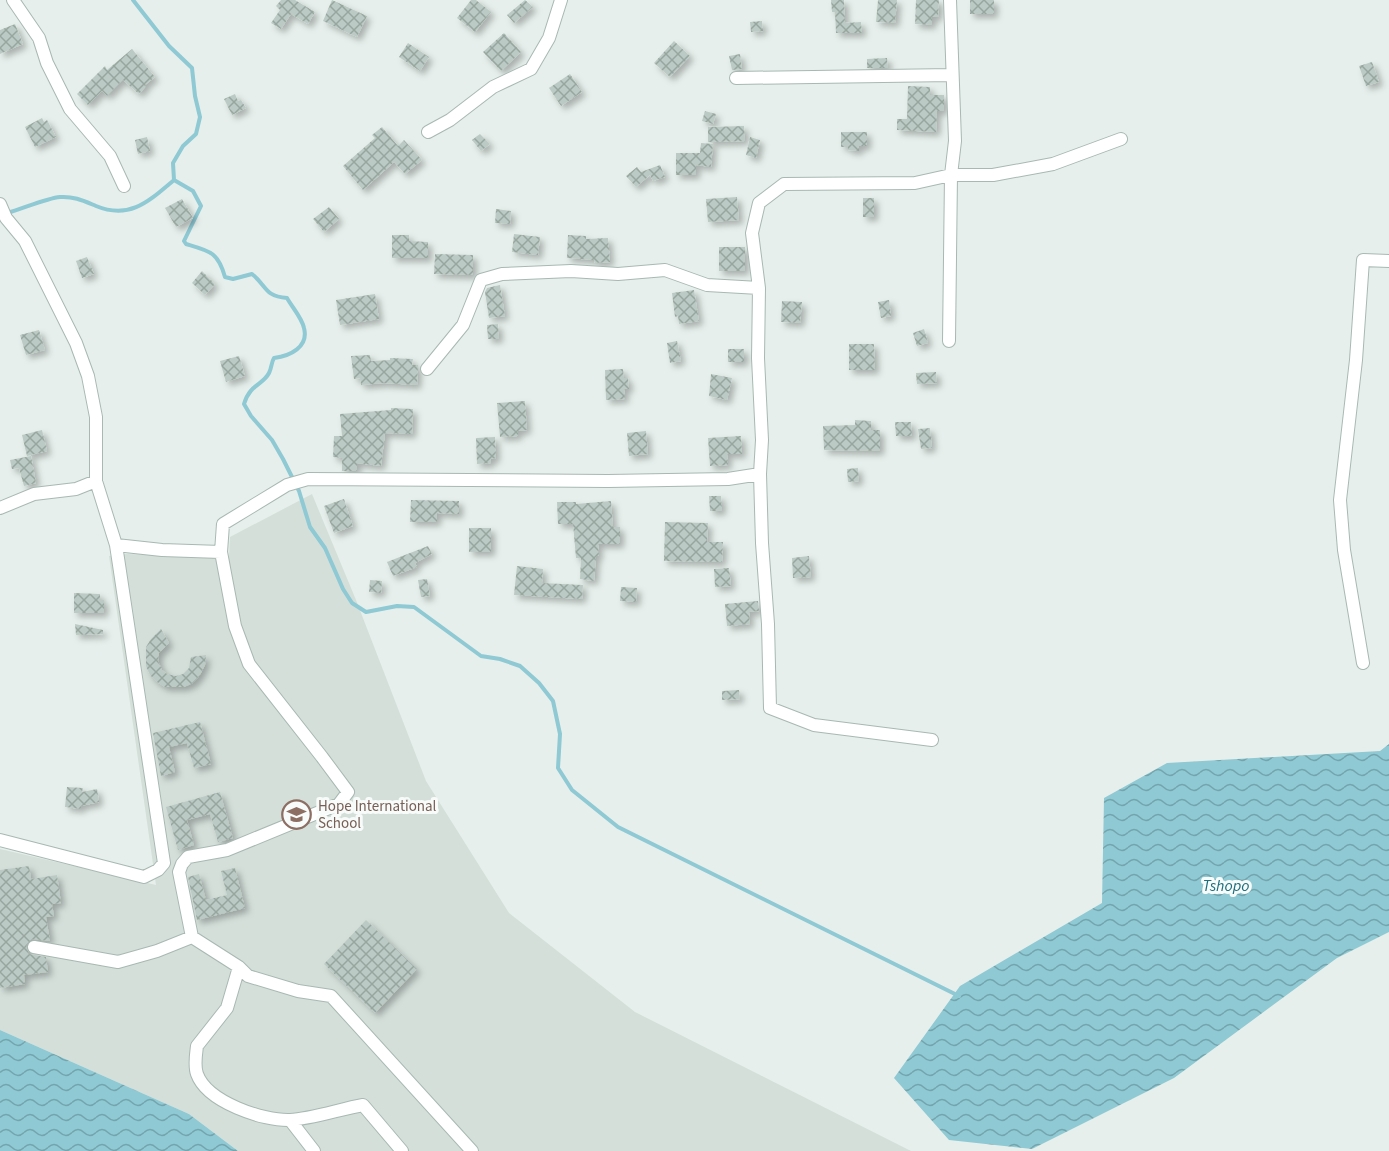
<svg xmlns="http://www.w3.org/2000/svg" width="1389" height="1151" font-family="'Source Sans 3',sans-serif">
<defs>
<pattern id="water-waves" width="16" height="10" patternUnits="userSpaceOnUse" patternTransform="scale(1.5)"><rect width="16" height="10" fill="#8ec9d4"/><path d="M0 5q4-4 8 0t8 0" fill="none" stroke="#74a5ad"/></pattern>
<pattern id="building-cross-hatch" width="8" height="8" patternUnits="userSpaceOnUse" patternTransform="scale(1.5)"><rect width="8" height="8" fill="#bbcac4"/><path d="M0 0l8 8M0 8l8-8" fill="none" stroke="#98a6a0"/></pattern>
<filter id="shadow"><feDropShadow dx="4" dy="4" stdDeviation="3" flood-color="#0004"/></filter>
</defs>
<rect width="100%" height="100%" fill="#e6efeb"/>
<path fill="#d4dfda" d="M312,494l44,106 70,181 83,132 126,99 276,139h-673l-49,-37 -189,-84v-181l156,36 -47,-329 17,-2 103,3 1,-20z"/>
<path fill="url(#water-waves)" d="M1389,744v188l-52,26 -163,120 -142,71 -83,-9 -55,-62 66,-92 142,-83 2,-105 63,-35 213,-12z
M0,1030l189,84 49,37h-238z"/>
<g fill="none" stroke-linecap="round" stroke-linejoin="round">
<path stroke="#8ec9d4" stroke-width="4" d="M133,0l36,46 23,22 3,28 5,21 -4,17 -13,12 -10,17 1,17 19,11 8,15 -17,35 2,3c24,7 32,8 39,33l8,2 19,-5c15,12 12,22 35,24 5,9 15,20 17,30 5,19 -14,28 -30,30 -3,5 -2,9 -5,15 -6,12 -19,11 -25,31l7,12 21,24 11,19 16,32 11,36 15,21 18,41 9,14 14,9 31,-6 17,1 67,49 19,3 20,7 19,17 14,18 7,33 -2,34 14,22 46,37 341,169
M7,213c15,-4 40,-15 53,-16 14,-1 24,4 36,9 34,14 53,-5 78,-26"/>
</g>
<path fill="url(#building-cross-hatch)" filter="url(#shadow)" d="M281,0h14l20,12 -7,12 -17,-10 -10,15 -10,-6 9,-13 -4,-4z
M332,0l35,16 -10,21 -34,-16z
M471,0h5l15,12 -16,20 -18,-14z
M525,0l8,7 -19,16 -7,-8z
M831,0h13l1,23 16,-1 1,11h-26l-1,-21h-3z
M878,0h19l-2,23 -19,-1z
M916,0h23l-1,17h-6v8l-17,-1z
M970,0h24v14h-24z
M762,21l1,10 -12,1 -1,-10z
M15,24l8,20 -23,10v-24z
M504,33l17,19 -20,19 -18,-19z
M674,41l16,15 -20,21 -16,-14z
M408,43l21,14 -9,14 -21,-14z
M132,49l23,28 -10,8 1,1 -7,8 -16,-14 -16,16 -5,-5 -14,14 -11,-11 28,-28 2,4z
M740,54l2,15 -10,1 -3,-14z
M887,58l1,10h-21v-9z
M1372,62l7,20 -13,4 -7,-20z
M570,74l12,18 -21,14 -12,-18z
M908,86l22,1v8h14v16h-7l-1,21 -39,-2v-11h10z
M235,94l3,7 3,-1 5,8 -14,7 -8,-16z
M705,111l11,3 -3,10 -11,-3z
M42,118l2,4 3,-2 9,17 -21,10 -10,-20z
M744,126l1,15 -37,1v-15z
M382,127l16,19 6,-6 18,20 -17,14 -11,-12 -31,28 -20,-24 32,-28 -3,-3z
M841,132h26v14h-8v5l-11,-1v-3h-7z
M480,134l10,10 -9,7 -9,-11z
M147,137l3,14 -12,3 -3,-14z
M750,137l10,3 -4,18 -10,-3z
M701,143l12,1 -2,23 -15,-2v10h-20v-22h24z
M660,165l5,12 -12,4 -3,-6 -14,12 -10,-11 11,-9 4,5z
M737,197l2,23 -31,2 -2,-23z
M863,198h11v19h-11z
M182,199l11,19 -17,9 -11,-19z
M329,207l10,12 -15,13 -11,-13z
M496,209l15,2 -1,13 -15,-1z
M514,234l26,3 -2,18 -26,-3z
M392,235h17v6l19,1v16h-36z
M568,235l18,1v3l22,-1 2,24 -15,1 -1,-3 -27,-2z
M719,247h26v24h-26z
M435,254l38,1v20l-39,-1z
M87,257l7,17 -12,4 -6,-17z
M202,271l13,13 -10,11 -13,-12z
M500,285l5,31 -16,2 -4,-26 2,-4z
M694,290l5,31 -20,3 -1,-8 -3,1 -3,-24z
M375,294l4,25 -39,6 -4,-25z
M889,300l2,16 -10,2 -3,-16z
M782,301l20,1 -2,21 -19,-1z
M498,324l1,15h-11l-1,-14z
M924,329l4,14 -11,3 -4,-13z
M39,330l6,20 -19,5 -6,-20z
M677,341l4,20 -11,2 -3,-20z
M849,344h25l1,26h-26z
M728,349h16v13h-16z
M370,355l1,6 19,-1v-2l23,1 -1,6h6l-1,20 -33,-2 -23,2 -1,-7 -6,1 -3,-23z
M239,356l6,20 -19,6 -6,-21z
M623,369l1,9h4l1,11h-5l1,10 -19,1 -1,-30z
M936,372l1,11 -20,1 -1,-11z
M711,374l21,4 -5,22 -18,-4z
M525,401l2,29 -9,1v5l-18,1 -3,-34z
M391,408l22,1 -1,25 -27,-1 -4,33 -24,-3v8h-15v-13l-9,-1 1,-21h8l-2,-22 51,-4z
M855,420l16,1v9h9v21l-56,-1 -1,-24 32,-1z
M895,422h16l1,14h-16z
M930,428l2,20 -11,1 -3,-20z
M42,430l5,21 -20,5 -5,-21z
M646,431l2,23 -19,2 -2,-23z
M741,436l1,18h-15l1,11 -18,1 -2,-28z
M495,437l1,21 -5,1v4l-14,1 -1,-26z
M31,456l5,27 -12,3 -5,-18 -7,1 -2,-9z
M858,468l1,13 -11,1 -1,-13z
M709,496h12l1,15h-12z
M344,499l9,27 -19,7 -10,-27z
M411,500l48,1v13l-22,-1v9h-27z
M611,501l2,26h7v17h-22l1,12h-3l-2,25 -14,-2 1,-21h-5l-3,-34h-15l-1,-22h19v2z
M665,522l43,1 -1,19h16l-1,20 -58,-1z
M469,528h22v24h-22z
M428,546l4,8 -17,9 2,4 -24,9 -6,-14z
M809,556l2,21 -18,1 -1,-20z
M517,566l26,3 -1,14 41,2 -1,14 -68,-4z
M729,568l2,18 -16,1 -1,-18z
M427,579l3,17 -9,1 -3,-17z
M370,580l12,1 -1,12 -12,-1z
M621,587l16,1 -1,14 -16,-1z
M74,593l26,1v6h4v13h-30z
M758,601l1,10 -10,1 1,12 -23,2 -2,-22z
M75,624l28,6v4l-27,1z
M161,629l8,14 -10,10 -1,8 4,9 5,4 9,2 7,-2 6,-6 2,-11 15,-2 -1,10 -5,10 -7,8 -9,4h-19l-8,-5 -7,-7 -4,-9v-19l5,-8z
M739,690l1,9 -18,1v-9z
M200,722l11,42 -17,4 -7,-25 -18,4 6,25 -14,4 -8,-43z
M67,787l16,1 -1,4 15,-3 2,13 -18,4v3l-16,-2z
M220,792l13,46 -15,4 -8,-28 -23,6 7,25 -16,5 -12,-43z
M29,866l2,13 26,-4 4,28 -9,1 2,12 -8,1 4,24 -18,-2 -6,7 3,8 17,3 2,15 -24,3 1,9 -25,4v-118z
M235,868l10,40 -48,12 -9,-43 11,-3 7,26 21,-5 -6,-24z
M366,920l51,49 -42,44 -51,-49z"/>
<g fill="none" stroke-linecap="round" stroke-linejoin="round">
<defs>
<path id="minor" d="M13,0l26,38 8,25 23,46 40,47 14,30
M736,78l216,-3
M428,132l22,-12 43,-33 38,-18 18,-31 12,-38
M0,204l6,14 19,23 51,102 12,33 8,41v64l20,64 46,5 59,2 2,-28 64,-39 21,-6 300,2 120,-2 32,-5
M949,341l2,-166h42l60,-11 68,-25
M427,369l36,-44 18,-45 21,-6 69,-3 47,3 47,-4 42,15 52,3
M0,508l34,-14 42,-5 20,-8
M221,552l14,74 14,38 73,93 26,35 -9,12 -112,46 -39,7 -6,7 -3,8 13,65 47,30 9,9 50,15 33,5 141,155
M1363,663l-19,-113 -4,-50 16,-140 7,-100 26,1
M932,740l-118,-15 -44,-17 -2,-84 -6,-81 -2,-69 2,-34 -4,-82 1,-70 -7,-55 7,-30 25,-19 131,-1 36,-8 4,-34 -5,-141
M0,840l144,37 14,-7 6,-7 -48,-318
M34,947l84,15 39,-11 35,-14
M239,967l-12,41 -30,38c-1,8 -3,20 0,28 10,28 66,47 93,46 20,-1 51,-11 73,-15l39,46
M290,1120l24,31"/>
</defs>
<use href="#minor" stroke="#a8b8b2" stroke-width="14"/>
<use href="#minor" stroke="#fff" stroke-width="12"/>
</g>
<defs>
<symbol id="school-ring" viewBox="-11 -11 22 22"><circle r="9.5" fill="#f7fbf9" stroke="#8d6e63" stroke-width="1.5"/><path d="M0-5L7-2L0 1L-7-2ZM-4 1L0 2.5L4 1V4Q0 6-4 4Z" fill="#8d6e63"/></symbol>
</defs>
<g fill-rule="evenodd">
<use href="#school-ring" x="280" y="798" width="33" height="33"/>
</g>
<g text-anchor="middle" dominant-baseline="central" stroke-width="6" stroke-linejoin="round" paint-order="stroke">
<g font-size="15" fill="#785e54" stroke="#f7fbf9" text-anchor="start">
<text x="318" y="806">Hope International<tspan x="318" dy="17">School</tspan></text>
</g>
<g font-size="16" font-style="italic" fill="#1c6f80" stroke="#f7fbf9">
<text x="1226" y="886">Tshopo</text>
</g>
</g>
</svg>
